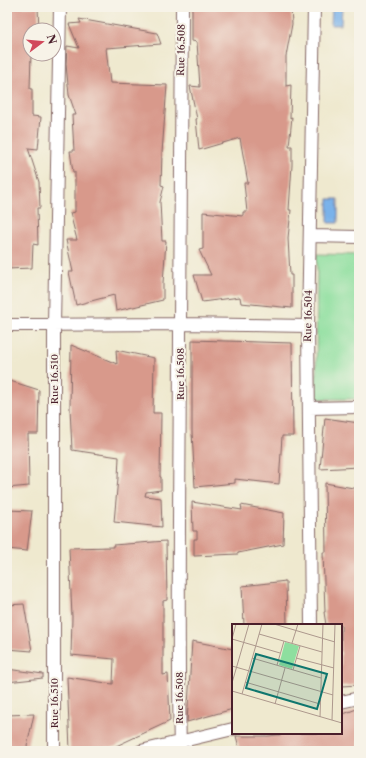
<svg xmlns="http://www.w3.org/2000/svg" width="366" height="758" font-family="'Libre Caslon Text',serif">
<rect width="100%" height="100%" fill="#f7f3e8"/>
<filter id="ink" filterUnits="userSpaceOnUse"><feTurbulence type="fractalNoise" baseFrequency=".025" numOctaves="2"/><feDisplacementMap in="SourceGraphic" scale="8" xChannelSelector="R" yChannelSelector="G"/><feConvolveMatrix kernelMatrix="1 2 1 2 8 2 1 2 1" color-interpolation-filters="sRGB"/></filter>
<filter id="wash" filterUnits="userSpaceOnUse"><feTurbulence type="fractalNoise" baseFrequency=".012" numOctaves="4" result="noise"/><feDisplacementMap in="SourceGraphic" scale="16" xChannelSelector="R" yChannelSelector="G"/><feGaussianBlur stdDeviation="0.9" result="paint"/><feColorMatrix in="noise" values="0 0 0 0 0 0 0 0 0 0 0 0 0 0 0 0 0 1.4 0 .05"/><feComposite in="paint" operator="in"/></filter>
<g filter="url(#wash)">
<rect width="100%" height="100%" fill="#efe9cf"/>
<path fill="#8edf9f" stroke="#6c7f65" d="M317,254l42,1v144h-43z"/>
<path fill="#7ab2ea" stroke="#62688a" d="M332,7h10l-1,18h-10z
M328,199h10v24h-10z"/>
<g id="blocks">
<path fill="#d8998b" d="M7,7h31l1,23h-9v24h1l-1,35h2v27l9,1 -3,32 -10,-1 11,34 1,26h-3l1,37 -5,-1 -1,24 -25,1z
M192,7h99l1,17 -6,32v30l5,-1 -1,33 2,-1 -3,29h3v19l-3,45h2l-3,28 2,37h2v33l-51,-5 -1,-6 -38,5 -8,-27h17l-12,-25 4,-1v-37l40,4v-4h4l-3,-29h4l-8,-45 -41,12 -3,-31h1l-7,-33 10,1 -3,-45 -5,-1z
M79,19l78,14 4,11 -55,4 4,35 57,2 -5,68 -1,32 3,1 -4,16 2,39h4l-3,42v17l-47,11 -2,-16 -38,10 -7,-33h4l-7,-32h11l-7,-27 5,-1v-40h-2l-3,-21h4l-2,-36h4l-7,-20 -3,-31 1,-18 12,2 -10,-24 12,-1z
M192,340l100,3 1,93h-11l-3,48 -44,-5v4l-40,4 -3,-55z
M71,345l46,19 -1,-14 38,8 -1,55h8l-1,64h1v13l-15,2 -1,4 16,2 1,29 -48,-5 4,-44 1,-21 -47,-7 -2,-42z
M7,380l32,10 -1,44h-10l1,52 -22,2z
M325,418l34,5v44l-39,2z
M325,483l34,6v196l-18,1v-61h-15l-2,-13h1l-2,-60h3z
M192,502l50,8 -1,-5 43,8 -1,31 -45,9v1l-44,2v-17h3v-8h-4z
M7,510l25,1 -5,40 -20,-2z
M166,541l1,59 -4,1v74l5,-1 2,47 -56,26 -44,3 -3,-73 46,7 1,-25 -43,-4 1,-38 -3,-69 44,-1v-2z
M286,581l1,44h-43l-2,-39z
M24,604l8,47 -25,-2v-44z
M192,641l41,8v60l-46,13z
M7,669l36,5v4l-36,4z
M359,708v43h-119l-4,-15h32l30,-3h43v-18z
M34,714l-8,37h-19v-36z"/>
</g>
</g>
<g filter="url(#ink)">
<use href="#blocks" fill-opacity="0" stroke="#846664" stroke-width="1"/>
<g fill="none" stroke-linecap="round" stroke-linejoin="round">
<defs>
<path id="minor" d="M310,236l49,1
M7,325l173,-1 128,2
M309,408l50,-1
M311,625l-3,-299 6,-319
M341,702l18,-4
M54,751v-426l6,-318
M141,751l92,-22
M180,751c-3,-142 0,-284 0,-426 1,-106 1,-212 2,-318"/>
</defs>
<use href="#minor" stroke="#846664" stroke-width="14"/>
<use href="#minor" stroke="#fff" stroke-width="12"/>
</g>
</g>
<g text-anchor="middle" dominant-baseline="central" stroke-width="4" stroke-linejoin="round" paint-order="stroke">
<g font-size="10" fill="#4a1f2b" stroke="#f7f3e8">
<text transform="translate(181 50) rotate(-89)">Rue 16.508</text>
<text transform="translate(308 316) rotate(-89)">Rue 16.504</text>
<text transform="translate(180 374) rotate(-90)">Rue 16.508</text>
<text transform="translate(54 379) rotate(-90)">Rue 16.510</text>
<text transform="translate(179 698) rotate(-90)">Rue 16.508</text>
<text transform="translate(54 703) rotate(-90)">Rue 16.510</text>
</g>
</g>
<g transform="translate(232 624)">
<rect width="110" height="110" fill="#efe9cf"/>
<path d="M53,18l14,4 -7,23 -13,-4z" fill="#8edf9f"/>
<path fill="none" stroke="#ad988d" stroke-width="1" d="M42,0l61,18M27,10l63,18M0,15l48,14M0,15l4,-15M60,19l6,-19M20,34l69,20M64,34l38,10M45,41l7,-24M0,42l101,29M61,46l7,-24M13,58l75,22M0,59l17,-59M0,67l110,32M10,70l20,-70M43,80l10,-36M88,93l3,-93M100,96l3,-96"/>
<path fill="#0f766e" fill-opacity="0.15" stroke="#0f766e" stroke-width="2" d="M24,30l71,20 -10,35 -71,-21z"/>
<rect width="110" height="110" fill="none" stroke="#4a1f2b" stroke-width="2"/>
</g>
<rect width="366" height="758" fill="none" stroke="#f7f3e8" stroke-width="24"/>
<g transform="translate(42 42) rotate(74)"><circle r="19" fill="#f7f3e8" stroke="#b29e9c"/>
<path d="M0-3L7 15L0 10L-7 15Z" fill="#d1495b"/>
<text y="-6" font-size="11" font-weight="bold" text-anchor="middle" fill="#4a1f2b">N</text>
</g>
</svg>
